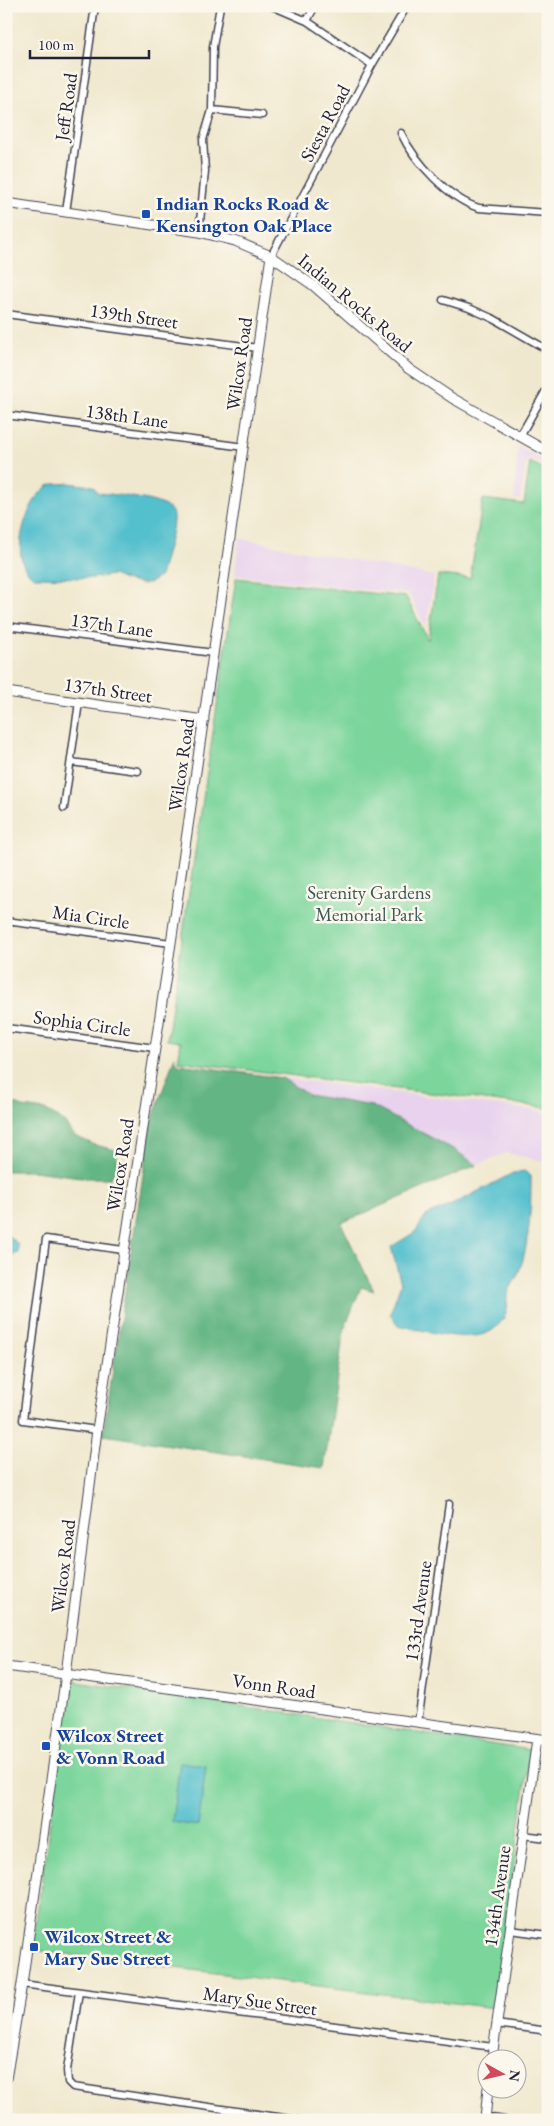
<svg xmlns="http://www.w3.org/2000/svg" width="554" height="2126" font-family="'EB Garamond',serif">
<rect width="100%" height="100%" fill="#fbf7ec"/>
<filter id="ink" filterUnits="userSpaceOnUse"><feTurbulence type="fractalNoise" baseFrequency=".02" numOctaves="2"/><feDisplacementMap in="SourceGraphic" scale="10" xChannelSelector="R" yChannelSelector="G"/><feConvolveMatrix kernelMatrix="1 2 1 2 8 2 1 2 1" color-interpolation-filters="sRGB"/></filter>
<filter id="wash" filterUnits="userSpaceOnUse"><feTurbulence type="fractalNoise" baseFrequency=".0096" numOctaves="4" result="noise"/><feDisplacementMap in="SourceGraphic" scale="20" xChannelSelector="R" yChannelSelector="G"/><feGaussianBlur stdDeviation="1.12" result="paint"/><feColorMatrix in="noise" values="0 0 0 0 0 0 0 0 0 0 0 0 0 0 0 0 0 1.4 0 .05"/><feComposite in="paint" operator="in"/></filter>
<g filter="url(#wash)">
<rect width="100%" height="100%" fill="#f0e8ce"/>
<path fill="#e8d2ee" d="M518,447l30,15v5l-16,-8 -6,3 -6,38 -6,-1z
M239,538l195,38 -8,52 -16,-32 -3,-2 -172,-19z
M282,1078l266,34v50l-42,-9 -29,12 -24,-16 -81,-43 -64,-11z"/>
<path fill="#7bd59b" stroke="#4e7c6b" d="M530,462l18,9v637l-370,-47 3,-19 -14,-2 69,-462 170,19 22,43 10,-65 32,3 13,-79 41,5z
M70,1680l460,70 -36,258 -462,-58z"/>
<path fill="#64b683" stroke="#436c5f" d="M175,1056l-1,4 4,4 104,14 26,17 64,11 81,43 24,16 -136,58 33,68 -13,-4 -17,43 -20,138 -221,-33 48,-312z
M6,1100l17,7 22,3 18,11 12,15 20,9 21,5 2,14 -7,14h-22l-56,-7h-27z"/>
<path fill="#54c0cd" stroke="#3b7184" d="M69,483l24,3 5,7c13,1 68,6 74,19 5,11 -9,51 -12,64l-10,7 -8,1 -18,-4 -11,-5 -20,3 -58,-1c-30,-14 -8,-81 15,-92 5,-2 13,-1 19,-2z
M524,1171l7,5c0,32 -1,69 -13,98 -3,7 -8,13 -11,21 -1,5 1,9 0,15 -2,8 -9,17 -16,21 -22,13 -68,-1 -93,-6l-8,-11 11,-31 -10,-36 24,-15 12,-17 27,-11 59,-31z
M6,1234l12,10v9l-12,6z
M180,1762l26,4 -8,60 -26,-4z"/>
</g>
<g filter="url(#ink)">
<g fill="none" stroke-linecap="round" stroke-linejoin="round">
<defs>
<path id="minor" d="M272,6l35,15 65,44
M307,21l8,-15
M212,110l50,5
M401,133c13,28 48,66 78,75l69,5
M66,212l29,-206
M199,232l6,-61 -2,-31 9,-30 1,-63 7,-41
M271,256l101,-191 35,-59
M443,300l26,8 25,11 54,31
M6,314l252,34
M6,415l238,32
M520,436l28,-49
M6,626l207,27
M71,762l67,9
M64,808l15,-106
M6,921l165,22
M6,1028l149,20
M97,1430l-74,-10 23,-181 77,11
M418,1722l31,-218
M522,1835l26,3
M510,1930l38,5
M22,1984l471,63
M79,1992l-12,78 1,12 5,5 225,33
M496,2024l52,7
M485,2117l19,3"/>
<path id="tertiary" d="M6,203l193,29 36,9 36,15 43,30 95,83 43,29 96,54
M6,692l198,28
M6,1666l542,74
M492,2058l45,-319
M6,2079l16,-95 44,-310 31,-244 74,-487 100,-687
M485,2120l3,-32"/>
</defs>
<use href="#minor" stroke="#414051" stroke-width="9"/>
<use href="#tertiary" stroke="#414051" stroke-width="11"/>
<use href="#minor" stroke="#fff" stroke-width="6"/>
<use href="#tertiary" stroke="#fff" stroke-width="9"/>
</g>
</g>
<g fill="#1a4fb4" stroke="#fbf7ec" stroke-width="2">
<rect x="141" y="209" width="10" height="10" rx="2.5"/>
<rect x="41" y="1741" width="10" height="10" rx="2.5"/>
<rect x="29" y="1942" width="10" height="10" rx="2.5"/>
</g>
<g text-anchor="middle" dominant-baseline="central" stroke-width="5" stroke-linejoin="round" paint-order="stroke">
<g font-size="19" fill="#22223b" stroke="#fbf7ec">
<text transform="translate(66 107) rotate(-82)">Jeff Road</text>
<text transform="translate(325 123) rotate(-62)">Siesta Road</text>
<text transform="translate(355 303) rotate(40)">Indian Rocks Road</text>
<text transform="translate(134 316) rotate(8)">139th Street</text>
<text transform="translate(239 364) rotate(-82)">Wilcox Road</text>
<text transform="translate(127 416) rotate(8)">138th Lane</text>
<text transform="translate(112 625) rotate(8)">137th Lane</text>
<text transform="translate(108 690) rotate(8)">137th Street</text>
<text transform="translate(181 765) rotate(-82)">Wilcox Road</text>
<text transform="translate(91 917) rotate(8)">Mia Circle</text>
<text transform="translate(82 1023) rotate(8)">Sophia Circle</text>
<text transform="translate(120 1165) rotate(-81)">Wilcox Road</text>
<text transform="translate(63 1566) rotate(-83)">Wilcox Road</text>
<text transform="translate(418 1611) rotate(-82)">133rd Avenue</text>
<text transform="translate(274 1686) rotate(8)">Vonn Road</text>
<text transform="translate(497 1896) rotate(-82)">134th Avenue</text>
<text transform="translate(260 2001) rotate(8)">Mary Sue Street</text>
</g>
<g font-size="19" font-weight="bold" fill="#164399" stroke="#fbf7ec" text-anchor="start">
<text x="156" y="203">Indian Rocks Road &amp;<tspan x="156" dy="22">Kensington Oak Place</tspan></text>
<text x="56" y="1735">Wilcox Street<tspan x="56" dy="22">&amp; Vonn Road</tspan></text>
<text x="44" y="1936">Wilcox Street &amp;<tspan x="44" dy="22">Mary Sue Street</tspan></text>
</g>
<g font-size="19" fill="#3d5858" stroke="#fbf7ec">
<text x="369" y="892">Serenity Gardens<tspan x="369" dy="22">Memorial Park</tspan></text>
</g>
</g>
<rect width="554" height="2126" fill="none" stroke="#fbf7ec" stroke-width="25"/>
<g transform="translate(502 2074) rotate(98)"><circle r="24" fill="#fbf7ec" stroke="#a4a2a5"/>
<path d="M0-4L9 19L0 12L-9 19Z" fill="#d1495b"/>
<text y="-8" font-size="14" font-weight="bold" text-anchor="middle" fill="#22223b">N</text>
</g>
<path d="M30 50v8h119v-8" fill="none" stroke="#22223b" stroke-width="2.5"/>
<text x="38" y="50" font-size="15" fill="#22223b" stroke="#fbf7ec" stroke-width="4" paint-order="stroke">100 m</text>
</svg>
